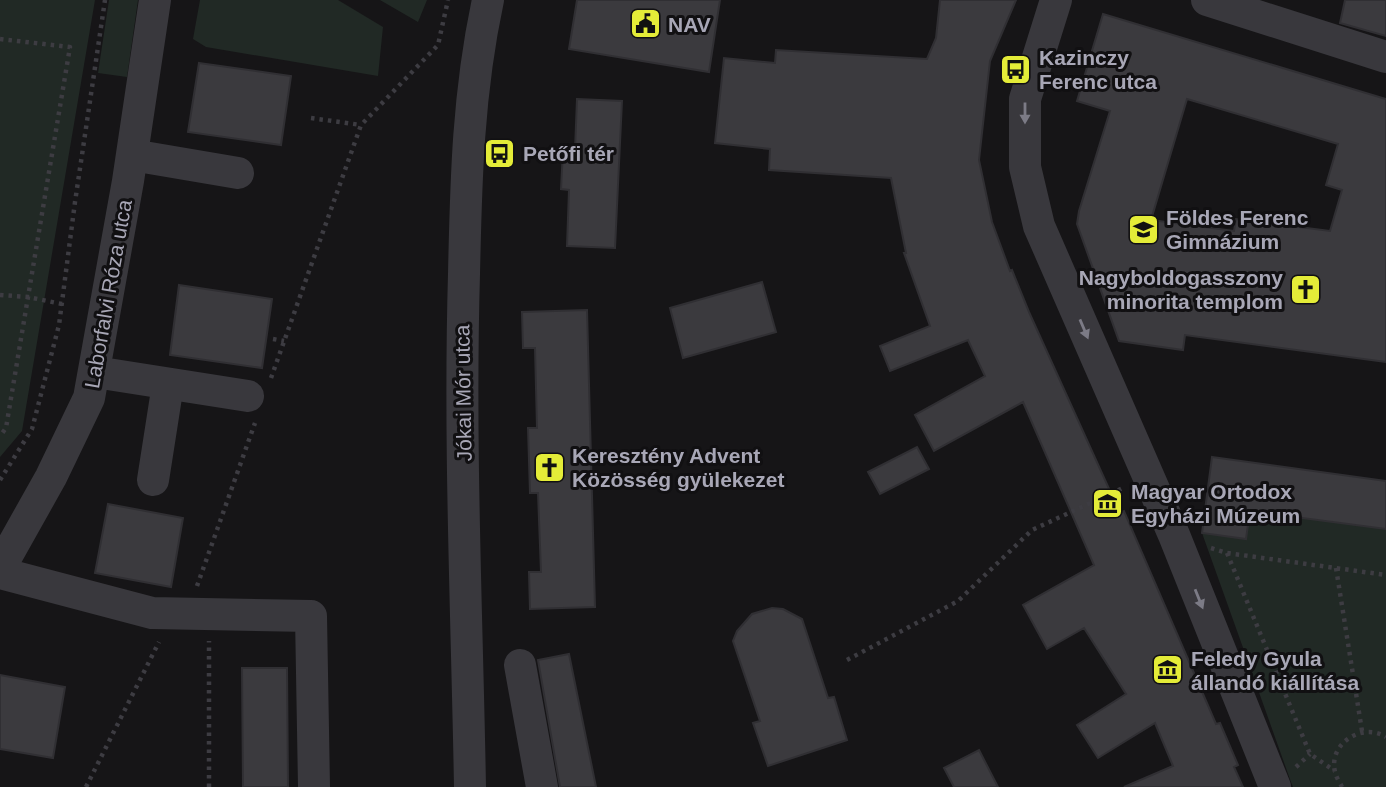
<svg xmlns="http://www.w3.org/2000/svg" width="1386" height="787" font-family="Helvetica,sans-serif">
<rect width="100%" height="100%" fill="#161517"/>
<path fill="#212925" d="M0,0h95l-73,431 -22,26z
M109,0h29l-11,77 -29,-4z
M200,0h138l45,27 -5,49 -172,-29 -13,-8z
M380,0h47l-9,22z
M1250,511l136,18v258h-93l-2,-5 -89,-249 44,6z"/>
<path fill="#3b3a3e" stroke="#302f33" stroke-width="2" fill-rule="evenodd" d="M577,0h143l-11,72 -140,-23z
M940,0h76l-26,61 -11,99 13,62 18,49 2,-1 17,42 91,201 4,-2 92,213 4,-1 18,42 -4,2 9,20h-119l49,-21 -18,-43 -57,35 -21,-33 49,-31 -42,-66 -37,21 -24,-44 71,-40 -71,-163 -89,49 -19,-36 70,-39 -17,-36 -78,31 -10,-25 50,-20 -26,-73h2l-15,-75 -122,-8 1,-21 -55,-6 9,-85 51,5 1,-13 151,9 9,-21z
M1345,0h41v36l-46,-13z
M1103,14l283,85v263l-201,-27 -2,15 -64,-9 -42,-117 2,-13 31,-100 -33,-10zM1187,99l151,45 -12,41 16,5 -12,41 -94,-12 -2,12 -83,-11z
M199,63l92,13 -10,69 -93,-13z
M577,99l45,2 -7,147 -48,-2 2,-56 -8,-1 2,-39h12z
M762,282l14,50 -93,26 -13,-50z
M179,285l93,14 -10,69 -92,-13z
M587,310l8,297 -65,2 -1,-37h12l-3,-79h-8l-2,-65h9l-2,-80h-12l-1,-36z
M917,447l12,22 -49,25 -12,-22z
M1212,457l174,24v48l-136,-18 -4,28 -44,-6z
M108,504l75,14 -12,69 -76,-14z
M772,608l11,1 19,10 26,79 6,-1 13,43 -79,26 -15,-43 7,-2 -27,-80 4,-10 15,-17z
M569,654l27,133h-36l-22,-127z
M242,668h45l1,119h-45z
M0,675l65,12 -12,71 -53,-9z
M979,750l19,37h-44l-10,-19z"/>
<g fill="none" stroke-linecap="round" stroke-linejoin="round">
<path stroke="#3d3c42" stroke-width="4.5" stroke-dasharray="3.5 5" stroke-linecap="butt" d="M0,39l70,8 -64,381 -6,8
M311,118l50,7
M0,295l28,2 34,7
M273,339l11,2
M271,378l90,-253 77,-80 10,-45
M0,480l32,-51 27,-104 16,-123 30,-202
M1211,548l16,5 159,22
M1227,553l83,201 25,17
M1336,568l26,163
M197,586l58,-163
M847,660l111,-59 74,-71 93,-43
M1296,767l14,-13
M86,787l73,-145
M209,787v-146
M1342,787c-2,-4 -6,-10 -7,-15 -7,-29 28,-50 51,-35"/>
<path stroke="#39383d" stroke-width="32" d="M1056,0l-31,99v68l14,59 135,309 101,252
M1207,0l179,57
M132,155l106,18
M95,372l153,24
M153,480l15,-96
M0,568l51,-91 38,-79 39,-217 27,-181
M0,573l152,40 159,3 3,171
M520,665l22,122
M470,787c-3,-171 -11,-342 -6,-513 2,-95 4,-181 24,-274"/>
</g>
<defs><path id="oneway-solid" d="M-6-.8H1V-3.2L6.5 0L1 3.2V.8H-6Z" transform="scale(1.75)"/></defs>
<g fill="#7c7b86">
<use href="#oneway-solid" transform="translate(1025 113) rotate(90)"/>
<use href="#oneway-solid" transform="translate(1084 329) rotate(67)"/>
<use href="#oneway-solid" transform="translate(1199 599) rotate(68)"/>
</g>
<defs>
<symbol id="civic-square" viewBox="-11 -11 22 22"><rect x="-9" y="-9" width="18" height="18" rx="4" fill="#e4ec38" stroke="#111012"/><path d="M-.6-6.5H3V-4.5H.6V-3L4-1V1h2V6H-6V1h2V-1L-.6-3ZM-1.2 2.5V6h2.4V2.5Z" fill="#111"/></symbol>
<symbol id="bus-square" viewBox="-11 -11 22 22"><rect x="-9" y="-9" width="18" height="18" rx="4" fill="#e4ec38" stroke="#111012"/><path d="M-5-6H5V4H4V6H2V4H-2V6H-4V4H-5ZM-3.5-4V0h7V-4ZM-3.5 1.2v1.5H-2V1.2ZM2 1.2v1.5H3.5V1.2Z" fill="#111"/></symbol>
<symbol id="school-square" viewBox="-11 -11 22 22"><rect x="-9" y="-9" width="18" height="18" rx="4" fill="#e4ec38" stroke="#111012"/><path d="M0-5L7-2L0 1L-7-2ZM-4 1L0 2.5L4 1V4Q0 6-4 4Z" fill="#111"/></symbol>
<symbol id="church-square" viewBox="-11 -11 22 22"><rect x="-9" y="-9" width="18" height="18" rx="4" fill="#e4ec38" stroke="#111012"/><path d="M-1.2-6h2.4v3.5h3.3v2.4h-3.3V6h-2.4V-.1h-3.3v-2.4h3.3Z" fill="#111"/></symbol>
<symbol id="museum-square" viewBox="-11 -11 22 22"><rect x="-9" y="-9" width="18" height="18" rx="4" fill="#e4ec38" stroke="#111012"/><path d="M0-6L6-3V-2H-6V-3ZM-5-1h2V3h-2ZM-1-1h2V3h-2ZM3-1h2V3H3ZM-6 4H6V6H-6Z" fill="#111"/></symbol>
</defs>
<g fill-rule="evenodd">
<use href="#civic-square" x="628" y="6" width="35" height="35"/>
<use href="#bus-square" x="998" y="52" width="35" height="35"/>
<use href="#bus-square" x="482" y="136" width="35" height="35"/>
<use href="#school-square" x="1126" y="212" width="35" height="35"/>
<use href="#church-square" x="1288" y="272" width="35" height="35"/>
<use href="#church-square" x="532" y="450" width="35" height="35"/>
<use href="#museum-square" x="1090" y="486" width="35" height="35"/>
<use href="#museum-square" x="1150" y="652" width="35" height="35"/>
</g>
<g text-anchor="middle" dominant-baseline="central" stroke-width="6" stroke-linejoin="round" paint-order="stroke">
<g font-size="21" font-weight="bold" fill="#a8a7b6" stroke="#111012" text-anchor="start">
<text x="668" y="24">NAV</text>
<text x="1039" y="57">Kazinczy<tspan x="1039" dy="24">Ferenc utca</tspan></text>
<text x="523" y="153">Petőfi tér</text>
<text x="1166" y="217">Földes Ferenc<tspan x="1166" dy="24">Gimnázium</tspan></text>
<text x="1283" y="277" text-anchor="end">Nagyboldogasszony<tspan x="1283" dy="24">minorita templom</tspan></text>
<text x="572" y="455">Keresztény Advent<tspan x="572" dy="24">Közösség gyülekezet</tspan></text>
<text x="1131" y="491">Magyar Ortodox<tspan x="1131" dy="24">Egyházi Múzeum</tspan></text>
<text x="1191" y="658">Feledy Gyula<tspan x="1191" dy="24">állandó kiállítása</tspan></text>
</g>
<g font-size="21" fill="#a8a7b6" stroke="#111012">
<text transform="translate(108 294) rotate(-80)">Laborfalvi Róza utca</text>
<text transform="translate(463 393) rotate(-91)">Jókai Mór utca</text>
</g>
</g>
</svg>
